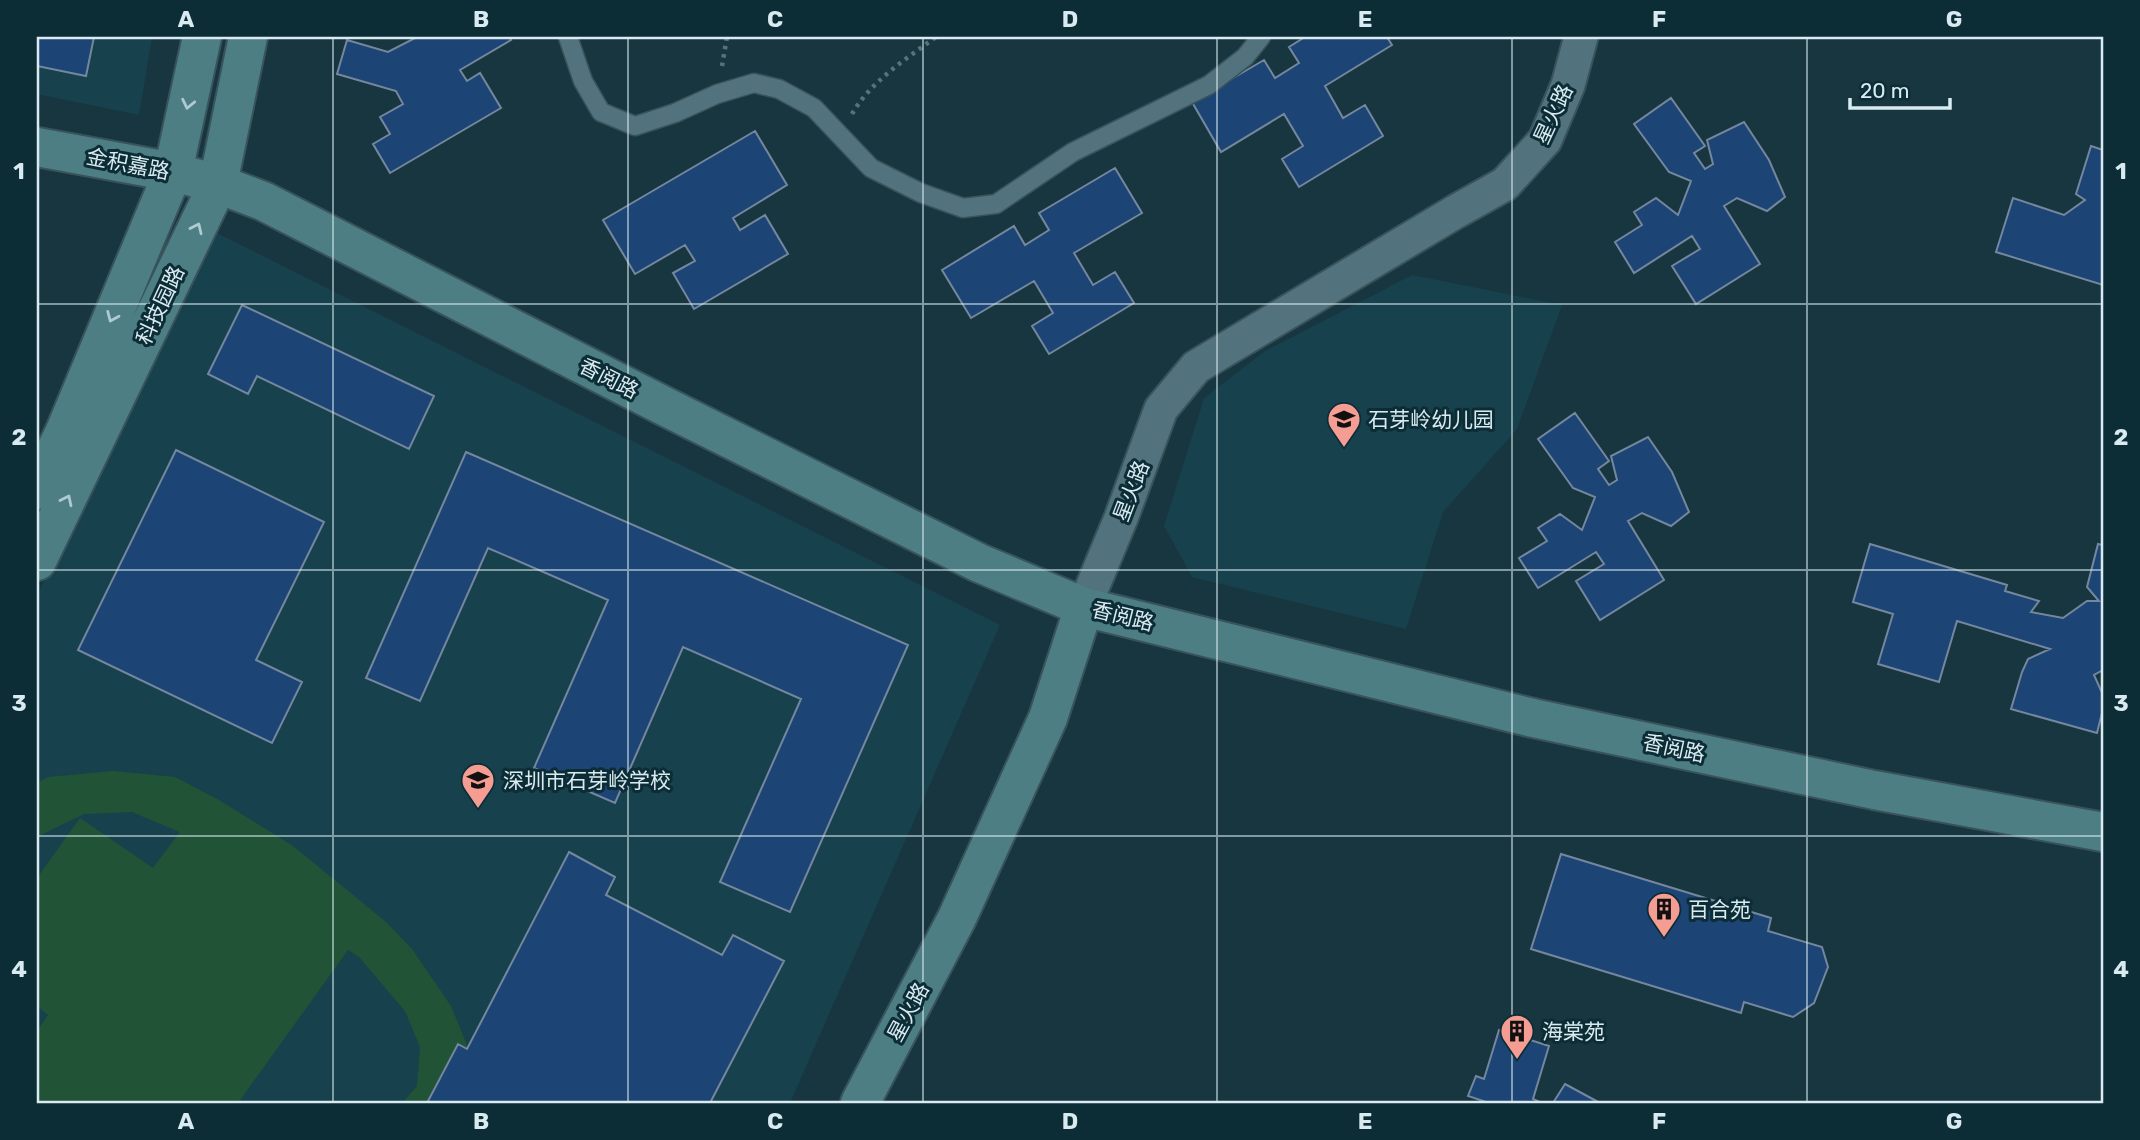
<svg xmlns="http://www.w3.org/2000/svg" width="2140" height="1140" font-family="Rubik,'Noto Sans SC',sans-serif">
<rect width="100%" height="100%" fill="#173640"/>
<path fill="#18414e" d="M37,37h115l-13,78 -102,-21z
M217,233l783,392 -210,478h-753v-508z
M1412,275l150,30 -45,124 -74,83 -37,117 -214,-52 -28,-51 40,-128 61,-47z"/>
<path fill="#215336" d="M113,771l62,6 44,23 74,46 92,75 27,28 39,57 20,49 -1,48h-68l15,-17 3,-39 -15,-36 -46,-54 -11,-7 -110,153h-201v-72l11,-16 -11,-9v-128l43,-60 73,50 27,-36 -48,-20 -48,2 -47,23v-54l11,-6z"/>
<path fill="#1c4474" stroke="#75879e" stroke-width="2" d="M37,37h57l-8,39 -49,-10z
M417,37h92l2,3 -51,30 7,11 13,-8 21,35 -111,65 -17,-29 17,-10 -10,-17 23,-13 -7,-13 -59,-17 10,-34 41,12z
M1305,37h82l5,8 -67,41 18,32 22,-13 18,31 -84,51 -17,-28 21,-13 -19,-32 -63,38 -29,-50 72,-42 11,18 24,-15 -10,-16z
M1671,98l34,48 -11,7 11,16 8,-5 -6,-24 37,-18 25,38 16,37 -18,14 -30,-13 -13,8 36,58 -64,40 -24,-38 28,-17 -8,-13 -58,37 -19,-31 27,-17 -8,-13 22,-14 22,17 13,-34 -22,-9 -35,-48z
M755,131l32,54 -54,33 7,12 25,-15 23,39 -94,55 -21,-36 22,-12 -10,-16 -50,29 -32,-54z
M2091,146l12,4v135l-107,-33 17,-54 51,17 21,-15 -9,-6z
M1115,168l27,45 -68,40 19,32 22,-13 19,31 -85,51 -17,-28 21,-13 -19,-32 -63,37 -29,-48 72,-44 11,19 24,-15 -10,-17z
M242,305l192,91 -25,53 -152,-73 -9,18 -40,-20z
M1575,413l34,48 -11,8 11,16 8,-5 -6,-24 37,-19 24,35 17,40 -18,14 -29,-13 -14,8 36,59 -64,40 -24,-39 28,-17 -8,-12 -58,36 -19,-30 28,-17 -9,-13 22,-14 22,16 13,-33 -22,-9 -35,-49z
M176,450l148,72 -68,138 46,22 -30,61 -194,-93z
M466,452l442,193 -118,267 -70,-30 81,-183 -118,-52 -68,156 -81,-35 74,-168 -120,-52 -68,153 -54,-23z
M1870,544l137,41 -2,6 34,10 -8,11 32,6 24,-17h12l-12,-14 11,-43 5,1v125l-9,5 9,20v14l-6,24 -86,-24 11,-37 6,-13 22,-10 -93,-28 -18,61 -61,-18 15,-50 -40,-12z
M569,852l46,25 -9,18 116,60 11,-20 51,26 -74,142h-283l31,-59 9,5z
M1561,854l210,64 -3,13 54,16 6,20 -14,36 -21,14 -49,-15 -3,11 -210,-64z
M1499,1030l50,16 -16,53 9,4h-53l-21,-7 8,-20 8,3z
M1565,1084l35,19h-47z"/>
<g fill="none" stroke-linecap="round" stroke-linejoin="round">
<defs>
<path id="lane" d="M568,37l15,44 18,31 34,14 40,-13 42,-19 37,-11 25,6 35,19 57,60 50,25 42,15 33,-4 77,-52 136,-67 36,-28 16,-20"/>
<path id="street" d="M1084,607l37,-89 40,-109 35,-42 259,-155 50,-28 40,-44 23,-55 13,-48"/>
<path id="secondary" d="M37,147l136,25 45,12 45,17 401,205 315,157 105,44 449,111 341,72 229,42
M37,490l28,-59 108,-259 29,-135
M37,561l181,-377 30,-147
M860,1103l97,-185 91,-200 36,-111"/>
</defs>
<use href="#lane" stroke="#38535b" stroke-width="21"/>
<use href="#street" stroke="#38535b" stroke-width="37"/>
<use href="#secondary" stroke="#38535b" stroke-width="42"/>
<path stroke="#57727b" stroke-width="4.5" stroke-dasharray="3.5 5" stroke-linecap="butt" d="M722,66l5,-29
M852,114c19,-33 54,-55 84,-77"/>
<use href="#lane" stroke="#52727d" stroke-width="18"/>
<use href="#street" stroke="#52727d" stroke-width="33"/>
<use href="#secondary" stroke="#4d7e84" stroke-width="38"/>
</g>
<defs><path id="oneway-chevron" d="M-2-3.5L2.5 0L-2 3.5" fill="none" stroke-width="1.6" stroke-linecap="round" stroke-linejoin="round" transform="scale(1.75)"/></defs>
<g stroke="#afcad0">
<use href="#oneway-chevron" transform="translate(188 104) rotate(102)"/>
<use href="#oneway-chevron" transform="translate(197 228) rotate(-65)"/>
<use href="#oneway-chevron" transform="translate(112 317) rotate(113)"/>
<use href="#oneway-chevron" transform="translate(67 500) rotate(-64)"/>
</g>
<path fill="none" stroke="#d9ebf1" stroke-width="2" stroke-opacity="0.55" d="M333,37v1066M628,37v1066M923,37v1066M1217,37v1066M1512,37v1066M1807,37v1066M37,304h2066M37,570h2066M37,836h2066"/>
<defs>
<symbol id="school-pin" viewBox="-11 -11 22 30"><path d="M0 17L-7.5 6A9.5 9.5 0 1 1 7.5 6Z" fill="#f59c93" stroke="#0c2c36"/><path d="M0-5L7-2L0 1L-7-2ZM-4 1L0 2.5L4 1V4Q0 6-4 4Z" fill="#111"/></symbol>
<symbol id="building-pin" viewBox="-11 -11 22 30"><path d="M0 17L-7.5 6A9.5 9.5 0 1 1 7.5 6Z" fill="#f59c93" stroke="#0c2c36"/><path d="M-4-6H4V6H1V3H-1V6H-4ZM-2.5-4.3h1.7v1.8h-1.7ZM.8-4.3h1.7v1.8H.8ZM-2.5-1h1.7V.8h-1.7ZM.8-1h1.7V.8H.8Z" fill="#111"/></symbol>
</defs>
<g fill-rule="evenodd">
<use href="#school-pin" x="1325" y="400" width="38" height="52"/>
<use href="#school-pin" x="459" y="761" width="38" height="52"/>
<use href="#building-pin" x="1645" y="890" width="38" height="52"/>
<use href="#building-pin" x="1498" y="1012" width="38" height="52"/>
</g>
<g text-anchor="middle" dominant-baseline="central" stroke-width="6" stroke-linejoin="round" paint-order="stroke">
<g font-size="21" fill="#d9ebf1" stroke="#0c2c36">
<text transform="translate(1553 114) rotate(-65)">星火路</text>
<text transform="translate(128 164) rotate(11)">金积嘉路</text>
<text transform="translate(160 305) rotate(-65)">科技园路</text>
<text transform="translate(609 378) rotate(27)">香阅路</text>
<text transform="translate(1131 491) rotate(-69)">星火路</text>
<text transform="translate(1123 616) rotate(14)">香阅路</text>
<text transform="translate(1674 748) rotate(12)">香阅路</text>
<text transform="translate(908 1012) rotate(-62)">星火路</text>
</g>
<g font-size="21" fill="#d9ebf1" stroke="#0c2c36" text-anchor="start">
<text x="1368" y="419">石芽岭幼儿园</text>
<text x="503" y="780">深圳市石芽岭学校</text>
<text x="1688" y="909">百合苑</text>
<text x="1542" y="1031">海棠苑</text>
</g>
</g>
<rect width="2140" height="1140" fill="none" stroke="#0c2c36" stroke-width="77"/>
<path d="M1850 98v10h100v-10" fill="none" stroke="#d9ebf1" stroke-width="3.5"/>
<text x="1860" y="98" font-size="21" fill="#d9ebf1" stroke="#0c2c36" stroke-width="5" paint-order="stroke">20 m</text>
<rect x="38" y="38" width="2064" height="1064" fill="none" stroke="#d9ebf1" stroke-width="2.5"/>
<g font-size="23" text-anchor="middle" font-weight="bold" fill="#d9ebf1">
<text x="186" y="27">A</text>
<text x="481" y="27">B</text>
<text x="775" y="27">C</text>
<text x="1070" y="27">D</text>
<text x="1365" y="27">E</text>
<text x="1659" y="27">F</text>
<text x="1954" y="27">G</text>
<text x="19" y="179">1</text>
<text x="2121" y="179">1</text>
<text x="19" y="445">2</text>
<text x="2121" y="445">2</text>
<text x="19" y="711">3</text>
<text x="2121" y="711">3</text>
<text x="19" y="977">4</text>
<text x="2121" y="977">4</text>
<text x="186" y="1129">A</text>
<text x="481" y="1129">B</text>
<text x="775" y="1129">C</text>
<text x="1070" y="1129">D</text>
<text x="1365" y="1129">E</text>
<text x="1659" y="1129">F</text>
<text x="1954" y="1129">G</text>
</g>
</svg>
